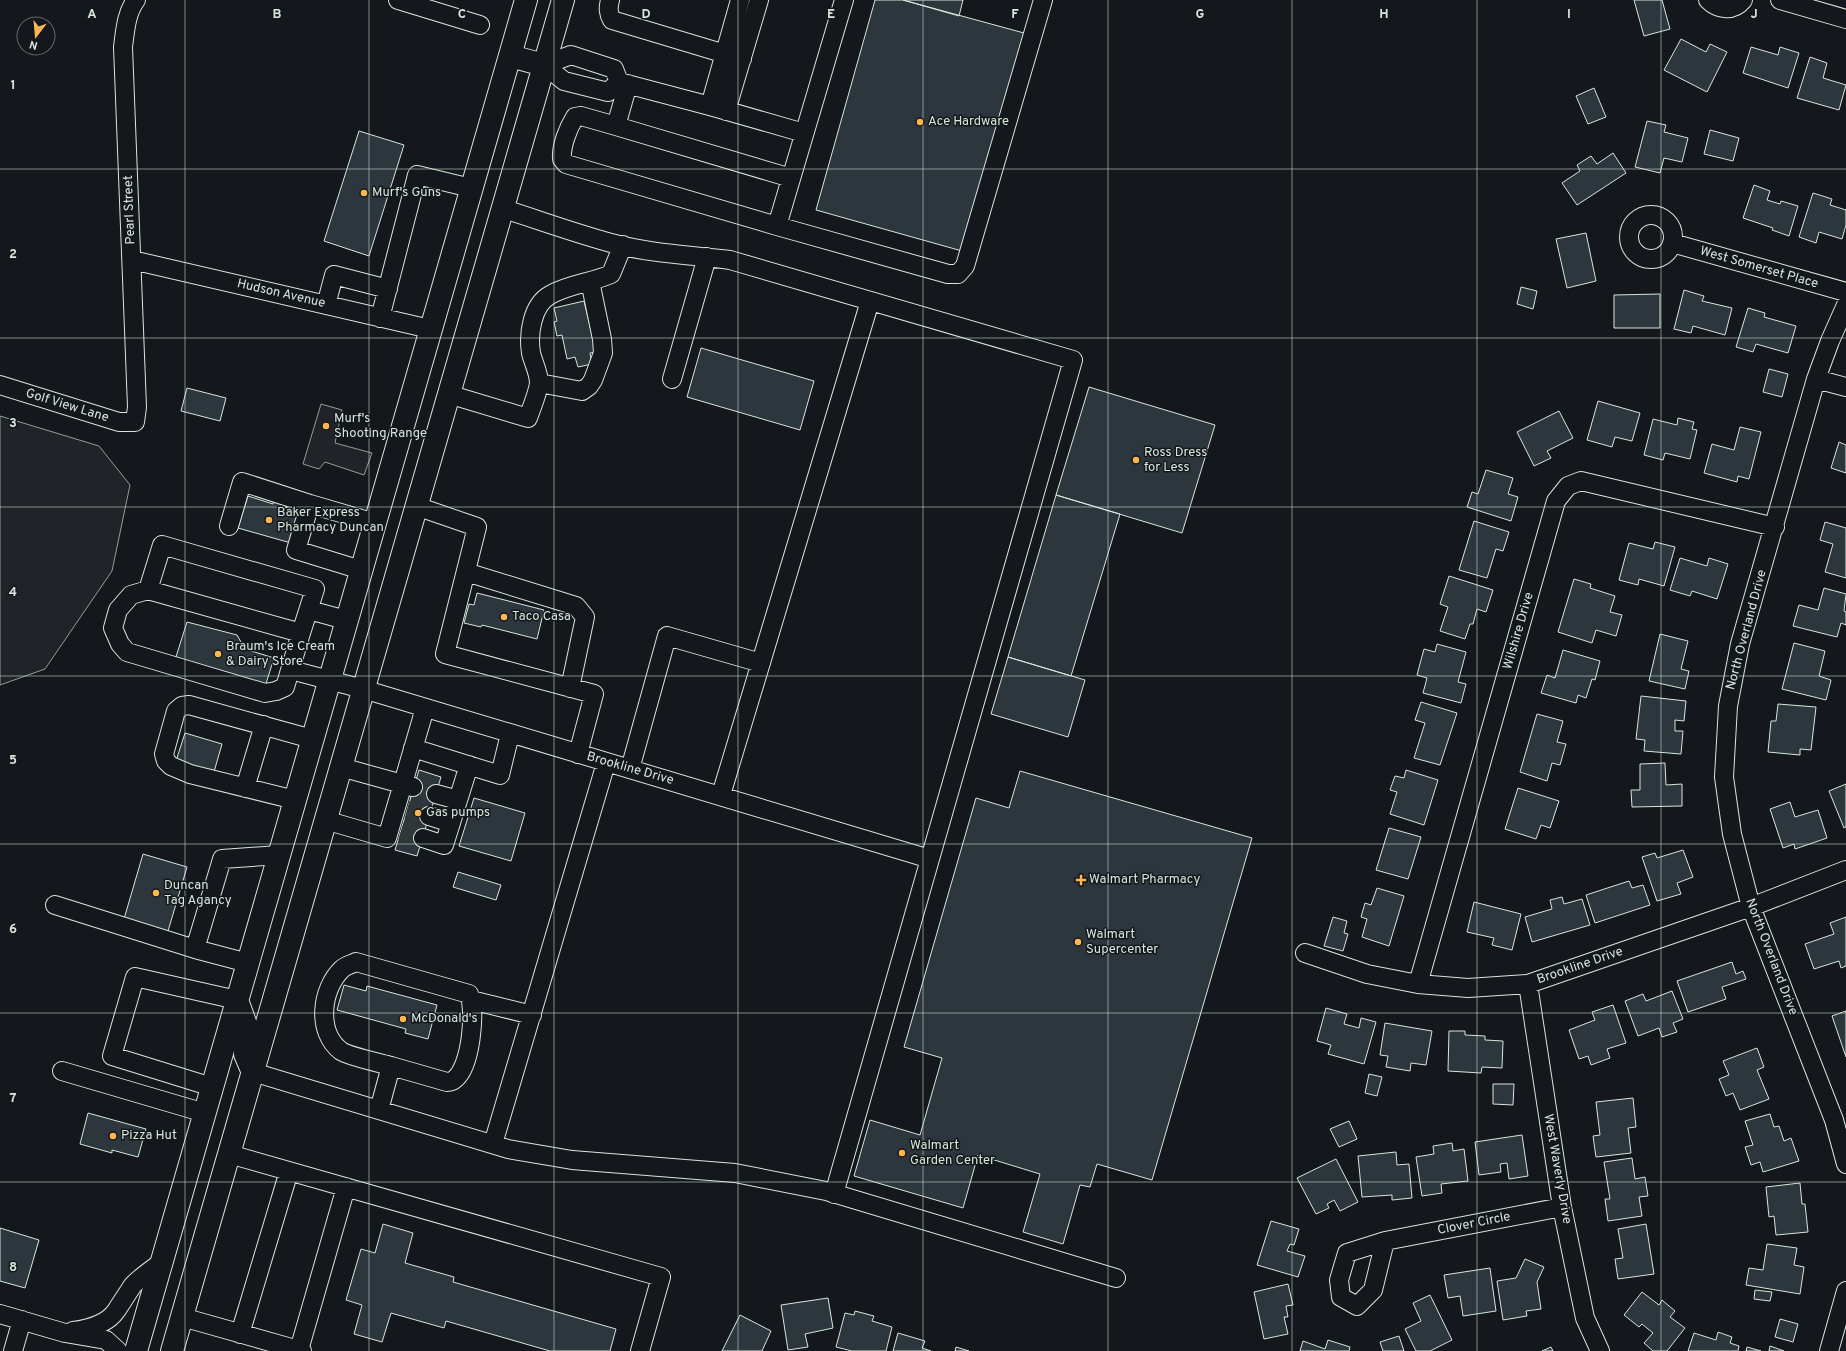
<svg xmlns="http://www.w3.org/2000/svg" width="1846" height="1351" font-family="Overpass,sans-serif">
<rect width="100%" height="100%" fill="#14181c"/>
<path fill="#202428" stroke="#939e99" d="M321,404l21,6 -7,33 37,10 -8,22 -39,-13 -6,7 -16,-5z
M0,416l99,30 31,39 -18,86 -67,98 -45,16z"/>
<path fill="#2c363c" stroke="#d8e6dc" d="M875,0h28l121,33 -62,218 -146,-41z
M903,0h60l-4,16z
M1634,0h28l8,29 -26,7z
M1681,39l25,13 4,-8 17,8 -20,40 -43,-22z
M1751,47l27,8 2,-8 19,6 -11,35 -45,-15z
M1810,57l17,6 -4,15 23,7 -7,25 -42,-12z
M1594,88l12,29 -18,7 -12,-28z
M1647,121l19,4 -2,7 24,6 -6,24 -18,-4 -4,15 -25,-6z
M1710,130l29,8 -6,23 -29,-7z
M359,131l45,14 -35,111 -45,-15z
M1613,153l13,20 -49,32 -15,-22 18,-12 -3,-6 14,-9 6,8z
M1754,185l16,6 -3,9 13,4 1,-3 17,5 -9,30 -17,-6 1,-2 -30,-10z
M1813,193l19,6 -2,6 16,5v15l-4,14 -23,-7 -3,11 -17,-6z
M1586,233l10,48 -29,7 -11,-49z
M1521,287l16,4 -4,18 -16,-5z
M1684,290l20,6 -2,5 30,7 -7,27 -32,-9 -2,7 -17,-4z
M1660,294v34h-46v-33z
M584,301l12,51 -6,1 2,11 -14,3 -3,-10 -8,2 -5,-24 -5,1 -3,-14 3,-1 -3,-13z
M1748,308l17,5 -1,4 32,9 -8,27 -32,-9 -3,8 -17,-5z
M701,348l113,33 -14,49 -113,-33z
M1769,369l19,5 -6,23 -19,-5z
M1089,387l126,38 -33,108 -126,-38z
M187,388l39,10 -6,23 -39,-10z
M1598,401l42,12 -8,28 -17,-4 -3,10 -25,-7z
M1559,411l14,27 -26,13 4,7 -17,8 -17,-34z
M1678,418l16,4 -2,7 5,1 -7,29 -25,-6 -2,7 -19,-5 9,-36 24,6z
M1740,427l21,5 -12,47 -11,-3 -1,6 -33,-9 8,-29 22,6z
M1839,442l7,3v28l-15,-5z
M1486,470l27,8 -5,16 10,3 -7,24 -44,-14 5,-15 6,2z
M1056,495l64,19 -49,162 -63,-19z
M248,496l25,8 2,-8 13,4 -3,7 15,5 -9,31 -53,-15z
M1474,521l35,11 -6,19 -7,-2 -9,29 -28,-8z
M1825,522l21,6v50l-21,-6 8,-28 -13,-4z
M1655,542l20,5 -11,39 -25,-7 -1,6 -19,-5 10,-37 24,6z
M1680,558l27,8 2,-8 19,6 -11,35 -25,-8 -2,5 -20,-6z
M1449,576l44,14 -7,22 -9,-3 -4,15h-3l-5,15 -25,-8 8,-24 -8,-3z
M1574,579l17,5 -1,4 25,8 -5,16 12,3 -6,21 -20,-6 -4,13 -34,-11z
M1824,588l22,6 -2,17 2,1v13l-5,-2 -4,14 -44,-11 6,-21 19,5z
M477,593l67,17 -7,29 -55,-14 -1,2 -17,-4 5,-19 5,1z
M187,622l50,13 8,14 29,9 -10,32 -90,-27z
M1660,634l28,7 -7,28 8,2 -4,18 -36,-8z
M1794,643l31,8 -6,25 12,4 -5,20 -44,-11z
M1437,644l29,8 -8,30 8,2 -5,19 -38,-10 4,-15 -10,-3 7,-26 11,3z
M1563,650l37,11 -5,19 -3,-1 -6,19 -8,-3 -2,8 -35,-10 6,-18 8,3z
M1008,657l77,23 -17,57 -77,-23z
M1641,696l45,5 -2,20 -9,-1v11h8l-2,23 -37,-3 1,-11 -9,-1z
M1421,702l36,11 -17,52 -26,-7 11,-35 -10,-3z
M1778,704l38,3 -5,43 -11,-1v6l-32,-3 3,-31h5z
M1537,714l26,7 -6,21 9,2 -6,21 -8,-2 -5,18 -27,-9z
M185,733l37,11 -8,28 -38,-11z
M1665,763l1,22 16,-1v22l-50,1 -1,-17h9v-26z
M419,770l22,7 -24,79 -22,-6z
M1406,770l32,10 -14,45 -34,-11 7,-22 -7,-2 5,-14 9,2z
M1020,771l232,67 -100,342 -55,-16 -7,23 -10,-2 -17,59 -40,-12 17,-58 -62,-19 -15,53 -109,-32 16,-56 50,15 22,-77 -38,-11 72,-249 33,10z
M1846,784v43l-2,1 -15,-37z
M1518,788l41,13 -9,27 -9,-3 -5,14 -31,-10z
M474,798l51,15 -14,48 -52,-15z
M1790,802l5,15 23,-7 9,28 -32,11 -1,-5 -11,4 -13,-39z
M1389,828l32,9 -13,42 -32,-9z
M1683,850l10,27 -16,6 4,11 -24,7 -15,-44 13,-4 2,5z
M143,854l44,13 -19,64 -44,-12z
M458,872l43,13 -5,15 -43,-13z
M1629,881l3,7 11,-3 7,20 -55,18 -9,-28z
M1377,888l27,8 -15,50 -27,-9 5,-18 -6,-2 4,-14 6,2z
M1562,897l2,7 18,-5 8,26 -58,17 -7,-25 27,-8 -2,-9z
M1474,902l47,12 -9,36 -20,-5 2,-7 -27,-6z
M1333,917l14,4 -3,12 4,1 -5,17 -19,-5z
M1846,917v49l-5,2 -2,-7 -25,8 -9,-25 29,-10 -4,-11z
M1732,962l4,12 7,-3 3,8 -24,8 4,12 -38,13 -11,-31z
M344,985l22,6 1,-5 70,19 -9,34 -23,-6 1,-4 -69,-19z
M1672,991l11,28 -10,4 4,9 -15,5 -3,-9 -21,8 -13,-35 18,-7 3,7z
M1613,1005l13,38 -19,6 3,9 -19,7 -3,-9 -9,3 -10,-29 26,-10 -3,-8z
M1326,1008l21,6 -3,10 15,4 2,-10 15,4 -12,42 -36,-10 3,-9 -14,-4z
M1846,1011v46l-14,-41z
M1385,1023l47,8 -6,34 -15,-2 -1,8 -24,-4 2,-11 -8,-1z
M1449,1031h16v4l20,1v4l18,1 -1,27 -20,-1 -1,6 -33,-2z
M1757,1048l7,19 -7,3 12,29 -29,11 -7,-17 -7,3 -7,-17 10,-4 -6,-14z
M1369,1074l13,3 -5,19 -12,-3z
M1493,1084h21l-1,21 -20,-1z
M1633,1098l3,29 -8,1 3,25 -35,4 -3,-21 7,-1 -4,-33z
M88,1113l58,16 -8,28 -26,-7v3l-32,-9z
M1770,1114l4,13 5,-1 5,15 7,-3 8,23 -36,11 -3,-10 -9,3 -6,-18 8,-2 -8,-24z
M1349,1121l8,18 -18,8 -9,-18z
M1522,1135l6,41 -19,3 -2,-16 -7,1 1,8 -22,3 -4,-33z
M1452,1143l1,8 11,-2 4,32 -27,3 1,9 -20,3 -6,-39 18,-3 -1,-8z
M1396,1152l1,13 12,-1 3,34 -20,2v-5l-30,2 -4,-41z
M1632,1158l3,21 10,-2 3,19 -9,1 3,19 -34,5 -3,-22h5l-6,-37z
M1336,1159l22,43 -18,9 -6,-11 -7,4 2,4 -13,6 -19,-36z
M1800,1183l2,21h3l3,28 -32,3 -2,-19 -5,1 -3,-30z
M1271,1221l28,8 -5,16 -4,-1 -3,7 18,5 -7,21 -41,-12z
M383,1224l30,9 -8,30 49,14 -1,5 163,47 -6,22h-60l-104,-30 -2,7 -53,-15 -9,29 -28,-8 8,-29 -16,-5 15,-51 14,4z
M1646,1224l8,50 -36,5 -3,-20 8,-1 -5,-29z
M0,1228l39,12 -14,48 -25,-7z
M1767,1244l30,4 -3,17 10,2 -4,27 -54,-9 3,-17 14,2z
M1525,1259l19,8 -7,15 4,27 -15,2 1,5 -24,4 -6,-39 19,-3z
M1490,1268l6,43 -33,5 -3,-20 -12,2 -4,-23z
M1288,1284l5,21 -7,1 2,11h-4l4,17 -24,5 -10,-47z
M1755,1290l17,2 -2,9 -16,-2z
M1642,1292l17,13 3,-5 13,11 -5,6 15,11 -18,23h-14l-9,-8 9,-10 -11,-9 -3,3 -15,-12z
M1430,1295l22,45 -22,11h-14l-11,-22 16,-8 -8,-18z
M828,1298l5,30 -28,6 3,13 -20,3 -7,-45z
M855,1311l19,5 -2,5 20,6 -6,24h-34l-16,-4 9,-34 9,2z
M740,1315l31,16 -9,20h-40z
M1780,1319l18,5 -5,18 -18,-5z
M1718,1332l14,5 -2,6 9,3 -1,5h-50l6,-18 22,7z
M898,1333l27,8 -3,7 9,3h-38z
M1399,1336l5,15h-21l-3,-9z
M1328,1340l22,7 -1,4h-49l3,-10 22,8z
M1770,1346l14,5h-15z
M956,1347l13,4h-14z
M1551,1347l2,4h-11z
M1747,1347l14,4h-15z"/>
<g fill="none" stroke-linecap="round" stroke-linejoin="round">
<path stroke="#313739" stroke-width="18" stroke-dasharray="18 9" stroke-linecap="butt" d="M414,787l22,7
M407,810l22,6
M401,831l22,7"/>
<defs>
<path id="minor" d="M398,0l82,25
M610,0c-2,8 -2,13 2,20l130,39
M1708,0c10,10 25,12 35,0
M1780,0l66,19
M544,65l27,-10 43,14 5,13
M544,65l20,16 44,11 11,-10
M619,82l91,24 94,27
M628,84l-12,42 -35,-10 -6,1c-7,11 -14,29 -13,42l4,5 211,62 171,48h10l7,-8 78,-266
M710,106l30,-106
M726,111l33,-111
M616,126l175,52
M501,208c38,12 76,26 114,36 38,10 77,11 115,16l343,100 -239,834
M1629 237a22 22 0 1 1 44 0a22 22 0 1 1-44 0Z
M777,226l67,-226
M1672,243l174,49
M132,260l298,69
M326,305l8,-30 54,14
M1846,305l-16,36 -14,38 -76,265 -12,62 -4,71 8,57 19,73 83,213 12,44
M380,318l37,-143 54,13
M672,379l35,-122
M1816,379l30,8
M539,383l43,8 7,-5 4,-6 10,-27 -1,-14 -12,-58
M0,385l119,37h16l2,-15 -14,-360c2,-15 3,-34 13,-47
M448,394l80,24c3,-9 10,-25 11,-35 0,-10 -6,-21 -8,-30 -3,-19 1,-48 19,-58 19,-11 41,-12 61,-21l12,-29
M416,506l61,21 -32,127 149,40 -16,60
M229,526l13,-44 68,22
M361,570l-65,-20 14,-46 65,19
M466,572l110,34 9,11 -15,71
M148,590l153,43 -16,54 -9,4 -11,2 -138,-41 -7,-8 -7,-16 5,-18 13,-15z
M148,590l14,-45 153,44 -14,44
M309,610l37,10
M291,670l72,19 567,170
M413,748l87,27 10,-41
M341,767l72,20
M630,769l37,-133 94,27
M245,788l19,-63
M436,794l22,6
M721,795l149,-494
M295,800l-105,-26 -19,-8 -5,-5 -2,-7 12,-43 6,-5 7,-1 123,34
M429,816l22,7
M325,820l62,18 38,-130
M423,838l21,7 25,-80
M55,905l140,44
M1305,953l62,21 51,10 50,4 60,-4 223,-77 95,-37
M248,963l-53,-14 27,-90 57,-4
M1418,984l138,-483 12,-15 13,-5 194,46
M1528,984l34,223 23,111 15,33
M471,1000l61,15
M62,1071l143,42
M253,1072l255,77 64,11 163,13 91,18 290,87
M212,1087l-100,-31 23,-79 102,23
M379,1110l12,-44 56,16c2,0 6,-1 8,-3 16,-13 21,-67 14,-85l-113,-32c-4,2 -11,4 -14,7 -21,20 -26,63 -1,82 7,5 39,12 50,15
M493,1144l113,-381
M229,1154l432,123 -21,74
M1385,1241l177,-34
M1385,1241l-12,49 -16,16 -16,-9 -2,-17 8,-27z
M0,1314l65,19 41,7 12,11
M182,1317l120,34
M73,1331c15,-2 34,-7 43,-20 6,-9 11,-17 17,-26 9,-9 19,-16 29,-23
M240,1334l49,-163
M299,1350l47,-163
M13,1351l9,-31
M1829,1351l17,-60"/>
<path id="major" d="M510,56l34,9
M237,1000l9,25 -1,29 6,14
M136,1351l390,-1351
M172,1351l391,-1351"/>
</defs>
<use href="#minor" stroke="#d8e6dc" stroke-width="20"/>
<use href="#major" stroke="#d8e6dc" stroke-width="24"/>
<use href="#minor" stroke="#14181c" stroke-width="18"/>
<use href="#major" stroke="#14181c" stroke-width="22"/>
</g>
<path fill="none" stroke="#d8e6dc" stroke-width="1" stroke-opacity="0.55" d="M185,0v1351M369,0v1351M554,0v1351M738,0v1351M923,0v1351M1108,0v1351M1292,0v1351M1477,0v1351M1661,0v1351M0,169h1846M0,338h1846M0,507h1846M0,676h1846M0,844h1846M0,1013h1846M0,1182h1846"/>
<g fill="#ffb74d" stroke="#14181c" stroke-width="1.5">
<circle cx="920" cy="122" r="4"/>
<circle cx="364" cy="193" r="4"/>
<circle cx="326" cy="426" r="4"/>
<circle cx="1136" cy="460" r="4"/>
<circle cx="269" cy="520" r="4"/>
<circle cx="504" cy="617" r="4"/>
<circle cx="218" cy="654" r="4"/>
<circle cx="418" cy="813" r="4"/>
<path d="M1079 874h4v4h4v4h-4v4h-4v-4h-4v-4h4z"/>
<circle cx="156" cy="893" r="4"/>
<circle cx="1078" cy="942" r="4"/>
<circle cx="403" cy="1019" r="4"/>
<circle cx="113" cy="1136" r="4"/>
<circle cx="902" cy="1153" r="4"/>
</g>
<g text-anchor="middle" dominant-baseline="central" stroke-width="3" stroke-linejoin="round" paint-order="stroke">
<g font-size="13" fill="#d8e6dc" stroke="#14181c" text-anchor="start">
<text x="928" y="122">Ace Hardware</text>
<text x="372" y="193">Murf's Guns</text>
<text x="334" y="419">Murf's<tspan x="334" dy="15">Shooting Range</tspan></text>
<text x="1144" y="453">Ross Dress<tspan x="1144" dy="15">for Less</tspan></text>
<text x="277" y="513">Baker Express<tspan x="277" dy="15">Pharmacy Duncan</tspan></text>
<text x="512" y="617">Taco Casa</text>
<text x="226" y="647">Braum's Ice Cream<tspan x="226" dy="15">&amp; Dairy Store</tspan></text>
<text x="426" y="813">Gas pumps</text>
<text x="1089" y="880">Walmart Pharmacy</text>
<text x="164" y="886">Duncan<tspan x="164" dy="15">Tag Agancy</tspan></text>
<text x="1086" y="935">Walmart<tspan x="1086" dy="15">Supercenter</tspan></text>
<text x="411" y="1019">McDonald's</text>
<text x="121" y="1136">Pizza Hut</text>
<text x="910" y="1146">Walmart<tspan x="910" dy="15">Garden Center</tspan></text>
</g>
<g font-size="13" fill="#d8e6dc" stroke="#14181c">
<text transform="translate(130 210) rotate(-92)">Pearl Street</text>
<text transform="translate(1759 268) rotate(16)">West Somerset Place</text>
<text transform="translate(281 294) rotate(13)">Hudson Avenue</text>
<text transform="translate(67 406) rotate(17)">Golf View Lane</text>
<text transform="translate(1747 630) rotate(-75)">North Overland Drive</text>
<text transform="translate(1519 631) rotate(-74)">Wilshire Drive</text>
<text transform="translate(630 769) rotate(16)">Brookline Drive</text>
<text transform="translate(1771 957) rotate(69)">North Overland Drive</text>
<text transform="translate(1580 966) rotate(-19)">Brookline Drive</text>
<text transform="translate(1557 1169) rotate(80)">West Waverly Drive</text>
<text transform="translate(1474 1224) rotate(-11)">Clover Circle</text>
</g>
</g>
<g font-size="13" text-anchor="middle" font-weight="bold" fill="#d8e6dc" stroke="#14181c" stroke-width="3" stroke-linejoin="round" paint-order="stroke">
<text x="92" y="18">A</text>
<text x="277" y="18">B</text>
<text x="462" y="18">C</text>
<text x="646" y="18">D</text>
<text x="831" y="18">E</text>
<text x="1015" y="18">F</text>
<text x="1200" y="18">G</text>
<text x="1384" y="18">H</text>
<text x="1569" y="18">I</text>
<text x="1754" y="18">J</text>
<text x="13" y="89">1</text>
<text x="13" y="258">2</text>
<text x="13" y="427">3</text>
<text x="13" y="596">4</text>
<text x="13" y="764">5</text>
<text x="13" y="933">6</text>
<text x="13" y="1102">7</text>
<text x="13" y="1271">8</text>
</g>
<g transform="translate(36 36) rotate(196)"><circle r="19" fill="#14181c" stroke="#626a69"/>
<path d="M0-3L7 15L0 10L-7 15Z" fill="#ffb74d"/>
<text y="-6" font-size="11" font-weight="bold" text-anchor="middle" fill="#d8e6dc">N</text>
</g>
</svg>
